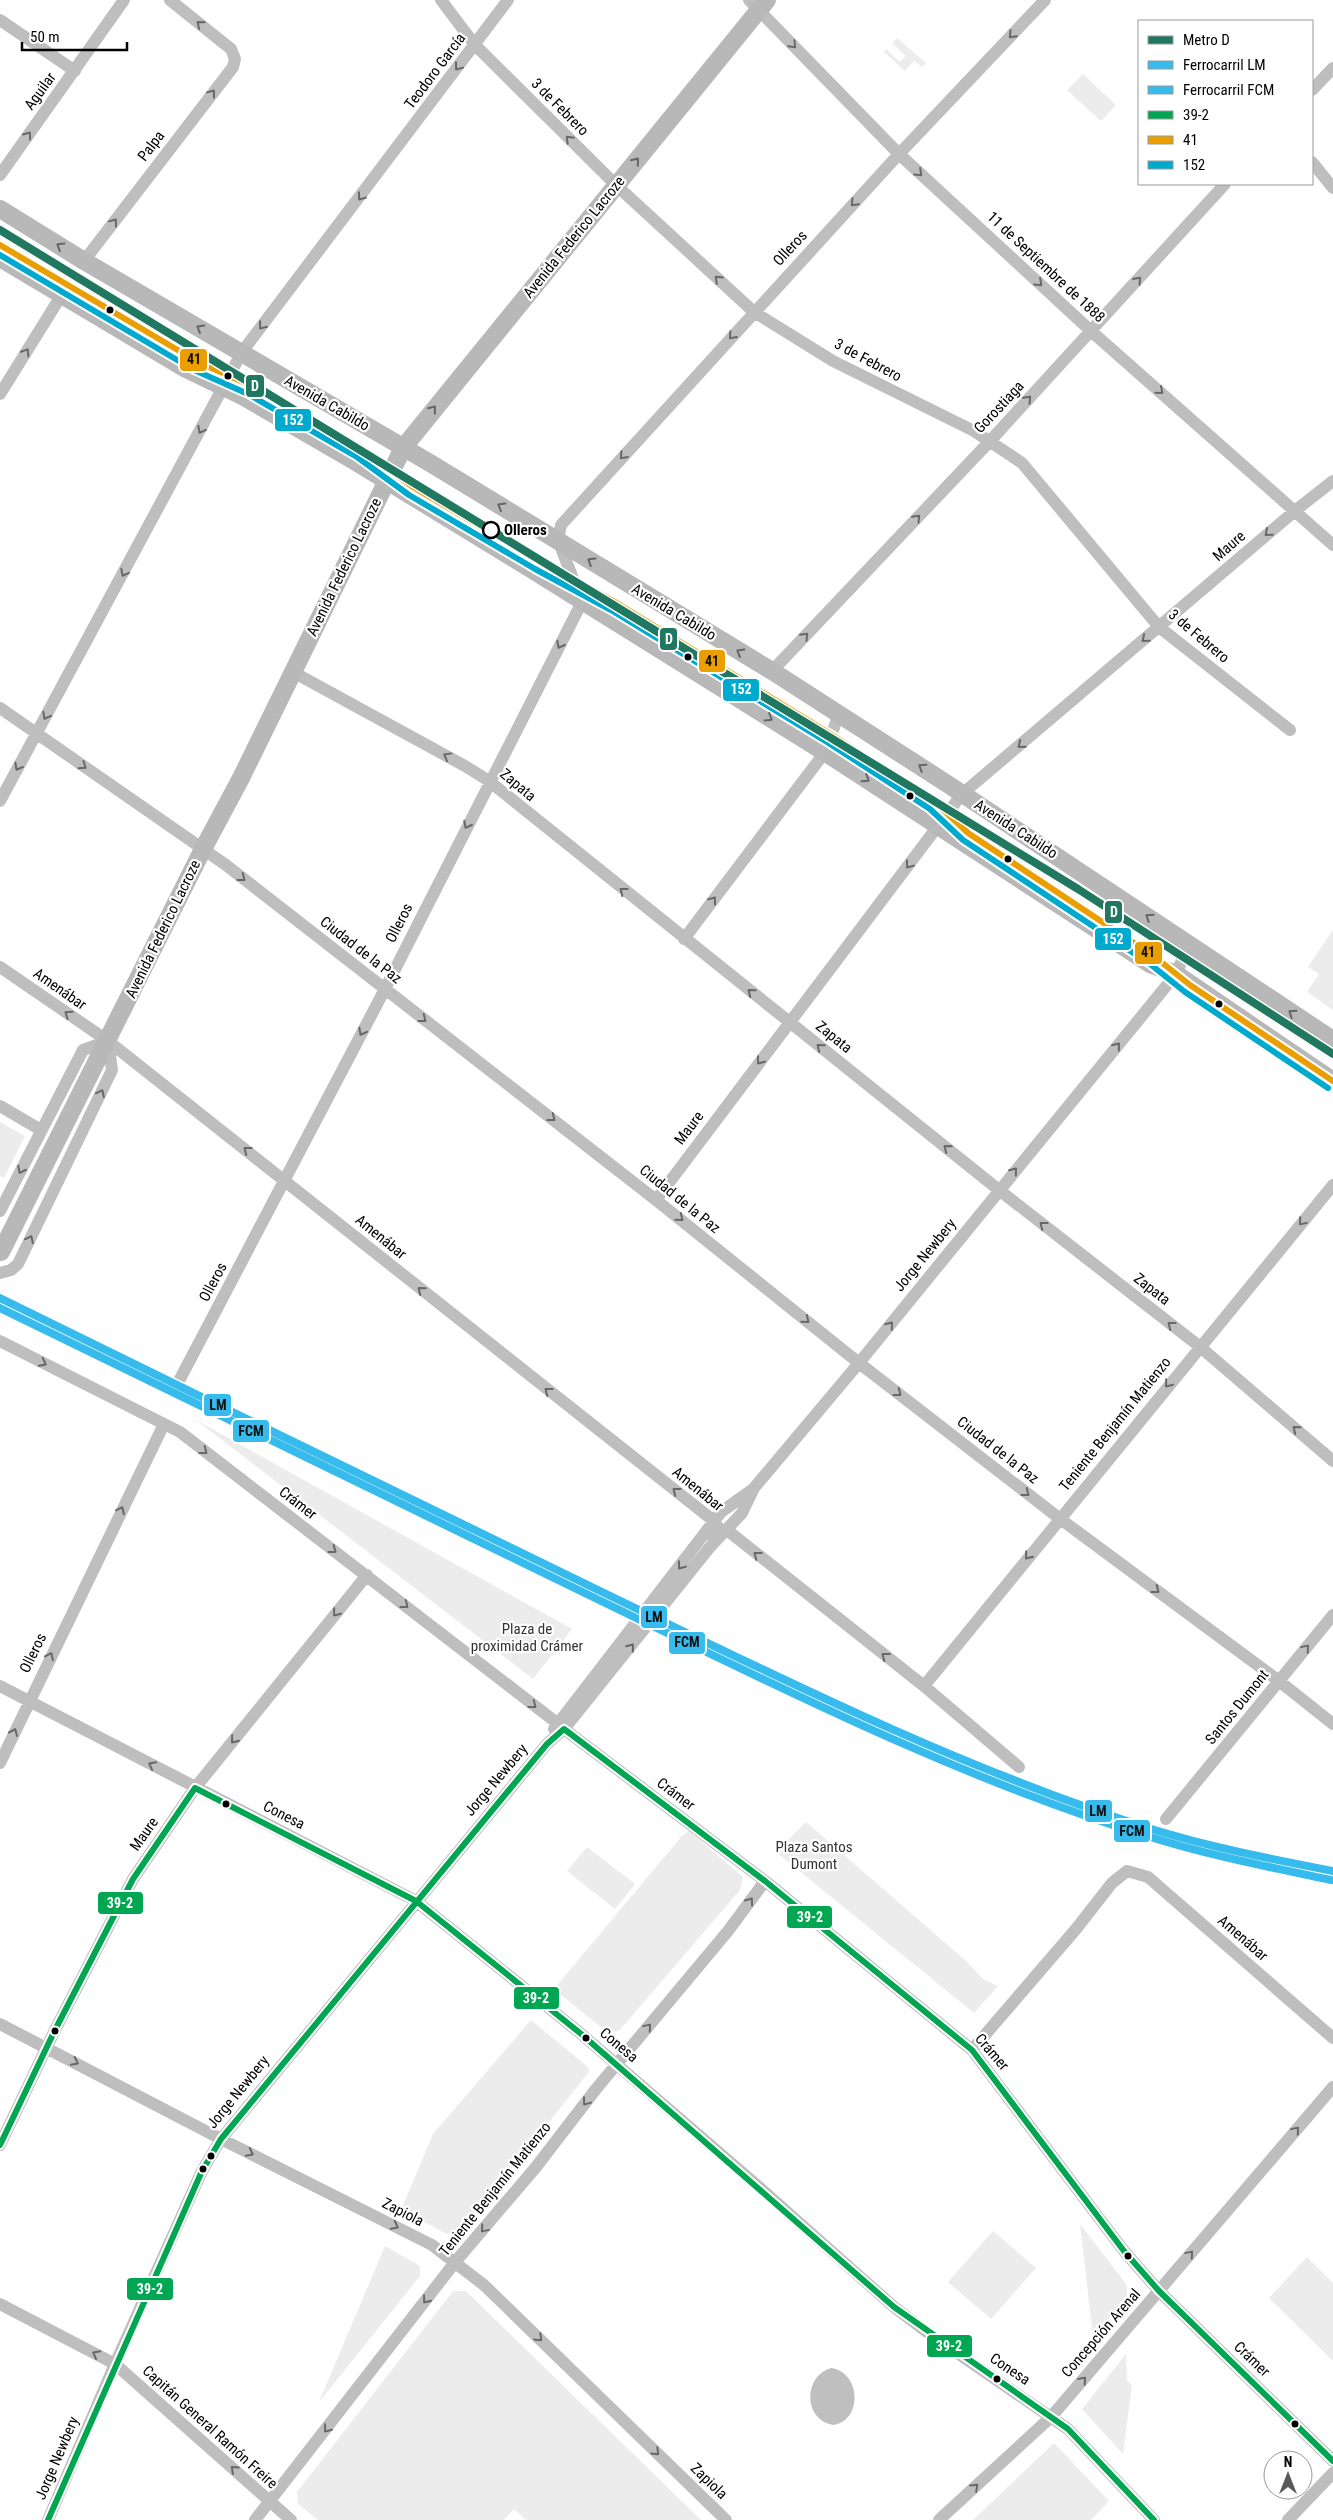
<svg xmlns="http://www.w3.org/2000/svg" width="1333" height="2520" font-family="'Roboto Condensed',sans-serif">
<rect width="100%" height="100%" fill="#fff"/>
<path fill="#ececec" d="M897,38l29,25 -4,4 -8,-6 -9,10 -21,-19 2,-3 14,13 6,-6 -14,-13z
M1083,74l33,31 -15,16 -34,-31z
M1333,930v80l-26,-18 12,-18 -11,-7z
M0,1122l25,14 -21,42 -4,-2z
M196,1420l376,209 -39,50z
M806,1822l160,139 17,18 15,7 -24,27 -198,-161z
M689,1831l54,46 -3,13 -121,141 -12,1 -53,-43 127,-152z
M587,1847l48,37 -20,25 -48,-38z
M531,2020l57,47 1,5 -126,158 -16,4 -46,-24 32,-76z
M1080,2224l47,61v13l-34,39z
M993,2231l43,37 -45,51 -43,-37z
M385,2246l35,20v10l-101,126z
M1307,2257l26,26v78l-64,-63z
M453,2291h13l235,229h-175l-12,-11 -10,11h-186l-20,-16 -1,-12z
M1126,2354l1,27 5,4 -9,69 -41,-45z
M1054,2443l55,58 -18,19h-118z"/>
<path fill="#bfbfbf" d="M831,2368c30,4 32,53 2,57 -30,-5 -30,-49 -2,-57z"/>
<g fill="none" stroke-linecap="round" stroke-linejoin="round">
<path stroke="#bebebe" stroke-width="12" d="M441,0l34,45 141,140 138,127 79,49 141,70 48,32 137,164 131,103
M749,0l150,154 192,177 242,214
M0,20l75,51
M1312,90l21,-22
M1312,162l21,26
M0,175l124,-175
M84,261l149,-194 2,-8 -4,-10 -61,-49
M0,394l61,-98
M772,671l219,-231 234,-256
M293,672l172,94 24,15 510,409 200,156 134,115
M0,708l226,157 430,335 203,163 200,155 220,163 54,43
M0,801l242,-449 266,-352
M684,939l141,-187 14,-38
M0,967l108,74 606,480 5,7 -6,14
M0,1106l41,24
M656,1200l306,-406 334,-284 37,-29
M0,1211l83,-161 25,-9
M0,1273l11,-3 7,-6 94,-194 -4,-29
M0,1341l180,91 377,291
M180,1379l205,-390 197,-387 -24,-62 3,-15 338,-371 146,-154
M727,1530l197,156 95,81
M0,1686l416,215 164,132 179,154 135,120 33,25 141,97 86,91
M924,1686l409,-501
M554,1729l167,-217 31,-22
M564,1729l201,152 207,169 152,201 35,40 174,170
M0,1763l164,-339
M1166,1819l167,-204
M0,2024l221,115 211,106 52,40 242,235
M972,2050l104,-121 36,-46 15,-12 21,6 185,161
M0,2145l55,-115 78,-151 62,-91 172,-213
M0,2304l115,60 176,156
M48,2520l67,-156 87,-193 19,-32 326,-395 17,-15 146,-182 32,-34 12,-25 105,-125 317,-389 13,-30
M255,2520l201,-259 80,-94 60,-78 132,-158 37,-50
M939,2520l112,-103 282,-330
M1288,2520l45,-47"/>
<path stroke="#b8b8b8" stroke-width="18" d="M0,209l84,52 346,202 342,208 177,114 384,255
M0,258l186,111 58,28 112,65 175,107 306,191 313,204 26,10 157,107
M1,1252l202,-403 38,-71 162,-330 364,-448"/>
<defs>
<path id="bus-1" d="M0,2145l55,-115 78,-151 62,-91 221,113 164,132 314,274 174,122 86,91
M48,2520l154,-349 19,-32 326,-395 17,-15 201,152 207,169 152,201 35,40 174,170"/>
<path id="bus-2" d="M0,245l198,117 54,24 110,64 51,37 126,74 76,41 217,133 103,67 33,31 187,124 35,28 143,96"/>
<path id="bus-3" d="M0,255l194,115 54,24 109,63 52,38 126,74 76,41 216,132 103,67 33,31 187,124 35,28 143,96"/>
</defs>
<use href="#bus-1" stroke="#fff" stroke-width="10"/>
<use href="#bus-2" stroke="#fff" stroke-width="10"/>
<use href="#bus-3" stroke="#fff" stroke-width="10"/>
<use href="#bus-1" stroke="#00a651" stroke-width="6"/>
<use href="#bus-2" stroke="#eb9e00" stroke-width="6"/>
<use href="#bus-3" stroke="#00a9ce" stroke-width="6"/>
<defs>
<path id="rail-1" d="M0,1298c199,98 398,195 598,292 180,87 359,177 550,238 61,19 123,31 185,43"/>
<path id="rail-2" d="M0,1308c199,98 398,195 597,291 180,87 359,178 550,237 60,19 122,31 184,44"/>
</defs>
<use href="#rail-1" stroke="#fff" stroke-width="11"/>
<use href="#rail-2" stroke="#fff" stroke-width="11"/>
<use href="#rail-1" stroke="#37bbed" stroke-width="8"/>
<use href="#rail-2" stroke="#37bbed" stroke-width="8"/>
<defs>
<path id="metro-1" d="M0,230l1078,659 255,165"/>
</defs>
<use href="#metro-1" stroke="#fff" stroke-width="11"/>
<use href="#metro-1" stroke="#217861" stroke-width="8"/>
</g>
<defs><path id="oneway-chevron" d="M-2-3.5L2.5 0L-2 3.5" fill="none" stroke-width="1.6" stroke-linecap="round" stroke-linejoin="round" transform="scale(1.25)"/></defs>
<g stroke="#686868">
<use href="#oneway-chevron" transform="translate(200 24) rotate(-141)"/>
<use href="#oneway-chevron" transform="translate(1012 35) rotate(133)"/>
<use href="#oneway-chevron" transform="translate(793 45) rotate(46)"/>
<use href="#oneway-chevron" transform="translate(458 67) rotate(127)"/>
<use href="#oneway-chevron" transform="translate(212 93) rotate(-53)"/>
<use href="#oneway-chevron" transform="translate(28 135) rotate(-54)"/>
<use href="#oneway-chevron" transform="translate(569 139) rotate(-135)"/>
<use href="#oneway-chevron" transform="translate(919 173) rotate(43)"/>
<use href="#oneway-chevron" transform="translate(361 197) rotate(127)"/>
<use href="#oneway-chevron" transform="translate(854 203) rotate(133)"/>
<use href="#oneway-chevron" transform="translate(114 222) rotate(-53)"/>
<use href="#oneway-chevron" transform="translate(718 279) rotate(-137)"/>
<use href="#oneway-chevron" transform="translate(1138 280) rotate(-48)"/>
<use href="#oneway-chevron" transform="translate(1039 283) rotate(43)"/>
<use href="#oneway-chevron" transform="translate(262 326) rotate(128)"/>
<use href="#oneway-chevron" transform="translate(732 336) rotate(132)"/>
<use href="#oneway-chevron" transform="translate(26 352) rotate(-58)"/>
<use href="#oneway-chevron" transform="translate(1160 391) rotate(41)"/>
<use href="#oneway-chevron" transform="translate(1028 399) rotate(-47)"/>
<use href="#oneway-chevron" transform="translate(201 430) rotate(118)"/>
<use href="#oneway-chevron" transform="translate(623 456) rotate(132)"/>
<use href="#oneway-chevron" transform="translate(917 518) rotate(-47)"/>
<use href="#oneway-chevron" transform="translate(1268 533) rotate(139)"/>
<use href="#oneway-chevron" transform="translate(124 573) rotate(118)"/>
<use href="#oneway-chevron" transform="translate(805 636) rotate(-47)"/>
<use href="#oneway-chevron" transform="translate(1145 639) rotate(140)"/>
<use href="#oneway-chevron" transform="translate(560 645) rotate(118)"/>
<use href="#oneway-chevron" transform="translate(46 716) rotate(118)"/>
<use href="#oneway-chevron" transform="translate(1021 745) rotate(140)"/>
<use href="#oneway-chevron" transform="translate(447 756) rotate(-151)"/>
<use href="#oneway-chevron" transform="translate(83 766) rotate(35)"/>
<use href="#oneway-chevron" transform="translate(18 767) rotate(119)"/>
<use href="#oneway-chevron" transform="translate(467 825) rotate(117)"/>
<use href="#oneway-chevron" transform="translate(909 865) rotate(127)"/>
<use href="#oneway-chevron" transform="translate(242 878) rotate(38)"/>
<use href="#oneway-chevron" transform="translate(623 891) rotate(-142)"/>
<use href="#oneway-chevron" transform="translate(713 900) rotate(-53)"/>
<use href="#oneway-chevron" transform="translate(751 992) rotate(-141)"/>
<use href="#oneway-chevron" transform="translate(68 1014) rotate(-145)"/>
<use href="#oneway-chevron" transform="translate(423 1019) rotate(38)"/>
<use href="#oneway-chevron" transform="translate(362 1032) rotate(118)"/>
<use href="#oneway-chevron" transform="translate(1117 1046) rotate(-51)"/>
<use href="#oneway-chevron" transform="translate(820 1047) rotate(-141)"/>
<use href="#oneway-chevron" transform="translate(760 1061) rotate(127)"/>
<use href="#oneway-chevron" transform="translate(101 1093) rotate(-64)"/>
<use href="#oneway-chevron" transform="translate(552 1118) rotate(38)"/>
<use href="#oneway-chevron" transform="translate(947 1148) rotate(-141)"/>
<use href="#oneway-chevron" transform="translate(247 1150) rotate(-142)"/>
<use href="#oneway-chevron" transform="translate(21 1170) rotate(117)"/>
<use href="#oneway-chevron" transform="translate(1014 1171) rotate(-51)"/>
<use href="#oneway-chevron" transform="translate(680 1218) rotate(39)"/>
<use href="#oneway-chevron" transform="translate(1302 1222) rotate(130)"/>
<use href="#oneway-chevron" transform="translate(1043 1225) rotate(-142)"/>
<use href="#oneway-chevron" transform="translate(30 1239) rotate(-64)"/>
<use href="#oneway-chevron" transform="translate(421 1290) rotate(-141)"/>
<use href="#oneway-chevron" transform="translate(806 1320) rotate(39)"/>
<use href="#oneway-chevron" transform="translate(890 1325) rotate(-51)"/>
<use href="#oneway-chevron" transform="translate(1171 1325) rotate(-142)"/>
<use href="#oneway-chevron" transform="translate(43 1363) rotate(27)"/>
<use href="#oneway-chevron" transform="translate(1168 1384) rotate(129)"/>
<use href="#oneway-chevron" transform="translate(548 1391) rotate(-142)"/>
<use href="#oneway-chevron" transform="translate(898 1393) rotate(38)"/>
<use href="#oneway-chevron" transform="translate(1296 1429) rotate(-140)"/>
<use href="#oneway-chevron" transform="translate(204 1451) rotate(38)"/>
<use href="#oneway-chevron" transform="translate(676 1491) rotate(-142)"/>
<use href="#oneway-chevron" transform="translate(1026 1493) rotate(38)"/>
<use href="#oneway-chevron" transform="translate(121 1510) rotate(-64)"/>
<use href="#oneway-chevron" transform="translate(333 1550) rotate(37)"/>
<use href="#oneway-chevron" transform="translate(757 1555) rotate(-142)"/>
<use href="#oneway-chevron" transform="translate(1028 1556) rotate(129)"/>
<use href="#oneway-chevron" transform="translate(681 1566) rotate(127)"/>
<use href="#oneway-chevron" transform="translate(1156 1590) rotate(37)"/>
<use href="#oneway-chevron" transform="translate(405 1605) rotate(38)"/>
<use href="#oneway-chevron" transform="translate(336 1613) rotate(129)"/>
<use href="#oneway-chevron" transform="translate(631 1647) rotate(-51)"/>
<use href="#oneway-chevron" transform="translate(1306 1648) rotate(-50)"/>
<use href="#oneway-chevron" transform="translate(50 1656) rotate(-64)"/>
<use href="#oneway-chevron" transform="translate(885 1656) rotate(-142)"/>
<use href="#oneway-chevron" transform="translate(533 1705) rotate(38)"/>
<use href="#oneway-chevron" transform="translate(14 1732) rotate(-66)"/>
<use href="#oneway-chevron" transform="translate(234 1740) rotate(129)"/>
<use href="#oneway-chevron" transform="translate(152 1765) rotate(-152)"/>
<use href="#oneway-chevron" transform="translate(750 1901) rotate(-54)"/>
<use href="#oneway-chevron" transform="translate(648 2027) rotate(-50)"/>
<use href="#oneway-chevron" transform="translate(75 2062) rotate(27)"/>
<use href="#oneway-chevron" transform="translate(586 2102) rotate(127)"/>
<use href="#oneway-chevron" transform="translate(1296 2130) rotate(-50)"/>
<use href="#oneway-chevron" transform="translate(250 2153) rotate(27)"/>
<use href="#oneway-chevron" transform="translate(395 2226) rotate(27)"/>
<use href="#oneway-chevron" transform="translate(484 2229) rotate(130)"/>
<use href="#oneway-chevron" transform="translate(1190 2254) rotate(-50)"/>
<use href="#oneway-chevron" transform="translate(426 2300) rotate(128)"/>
<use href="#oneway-chevron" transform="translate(539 2338) rotate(44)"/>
<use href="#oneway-chevron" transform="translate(96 2354) rotate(-152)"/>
<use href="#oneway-chevron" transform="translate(1083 2380) rotate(-49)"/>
<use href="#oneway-chevron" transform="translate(327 2429) rotate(128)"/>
<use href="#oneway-chevron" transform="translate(656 2452) rotate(44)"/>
<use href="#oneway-chevron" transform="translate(234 2469) rotate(-138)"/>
<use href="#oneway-chevron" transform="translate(975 2487) rotate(-43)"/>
</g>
<g stroke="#656565">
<use href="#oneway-chevron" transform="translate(636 161) rotate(-51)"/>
<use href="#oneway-chevron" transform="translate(60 246) rotate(-148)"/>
<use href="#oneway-chevron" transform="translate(200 328) rotate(-150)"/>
<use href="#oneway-chevron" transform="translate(433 409) rotate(-51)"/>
<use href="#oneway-chevron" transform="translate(501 506) rotate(-149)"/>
<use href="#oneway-chevron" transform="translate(591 561) rotate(-148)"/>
<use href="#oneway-chevron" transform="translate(740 652) rotate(-149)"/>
<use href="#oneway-chevron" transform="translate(769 718) rotate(32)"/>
<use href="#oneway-chevron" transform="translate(922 767) rotate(-147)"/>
<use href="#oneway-chevron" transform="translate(866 779) rotate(33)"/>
<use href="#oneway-chevron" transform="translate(1149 917) rotate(-146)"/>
<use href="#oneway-chevron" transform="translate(1292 1013) rotate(-146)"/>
</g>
<g fill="#000" stroke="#fff" stroke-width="2">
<circle cx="110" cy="310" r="4.5"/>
<circle cx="228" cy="376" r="4.5"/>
<circle cx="688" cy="657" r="4.5"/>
<circle cx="910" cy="796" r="4.5"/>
<circle cx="1008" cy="859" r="4.5"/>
<circle cx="1219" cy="1004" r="4.5"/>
<circle cx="226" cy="1804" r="4.5"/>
<circle cx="55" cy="2031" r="4.5"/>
<circle cx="586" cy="2038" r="4.5"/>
<circle cx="211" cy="2156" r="4.5"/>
<circle cx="203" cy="2169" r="4.5"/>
<circle cx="1128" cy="2256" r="4.5"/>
<circle cx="997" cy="2379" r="4.5"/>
<circle cx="1295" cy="2424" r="4.5"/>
</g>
<circle fill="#fff" stroke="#000" stroke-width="2.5" cx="491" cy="530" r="8"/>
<g text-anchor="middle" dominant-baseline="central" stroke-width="4.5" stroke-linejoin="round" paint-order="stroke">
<g font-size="15" fill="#000" stroke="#fff">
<text transform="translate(435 71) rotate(-53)">Teodoro García</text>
<text transform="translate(40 91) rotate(-54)">Aguilar</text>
<text transform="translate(560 107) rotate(45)">3 de Febrero</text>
<text transform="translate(151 146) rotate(-53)">Palpa</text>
<text transform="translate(574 237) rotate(-51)">Avenida Federico Lacroze</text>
<text transform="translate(790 248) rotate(-47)">Olleros</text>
<text transform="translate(1046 267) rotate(43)">11 de Septiembre de 1888</text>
<text transform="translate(868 360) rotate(28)">3 de Febrero</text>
<text transform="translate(327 403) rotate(30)">Avenida Cabildo</text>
<text transform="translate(999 407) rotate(-47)">Gorostiaga</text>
<text transform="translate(1229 546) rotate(-41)">Maure</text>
<text transform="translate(344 567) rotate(-64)">Avenida Federico Lacroze</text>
<text transform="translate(674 612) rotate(31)">Avenida Cabildo</text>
<text transform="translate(1199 636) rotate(40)">3 de Febrero</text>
<text transform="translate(518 785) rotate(40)">Zapata</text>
<text transform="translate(1016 829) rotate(33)">Avenida Cabildo</text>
<text transform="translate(399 923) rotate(-63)">Olleros</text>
<text transform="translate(163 929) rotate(-64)">Avenida Federico Lacroze</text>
<text transform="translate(361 950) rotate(38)">Ciudad de la Paz</text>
<text transform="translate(60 989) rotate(35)">Amenábar</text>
<text transform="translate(834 1037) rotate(39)">Zapata</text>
<text transform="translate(689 1128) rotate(-53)">Maure</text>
<text transform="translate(680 1199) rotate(39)">Ciudad de la Paz</text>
<text transform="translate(381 1237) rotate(39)">Amenábar</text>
<text transform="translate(925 1255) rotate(-51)">Jorge Newbery</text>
<text transform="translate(213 1282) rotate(-62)">Olleros</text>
<text transform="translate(1152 1289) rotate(38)">Zapata</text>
<text transform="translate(1115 1424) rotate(-51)">Teniente Benjamín Matienzo</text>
<text transform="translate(998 1450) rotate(38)">Ciudad de la Paz</text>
<text transform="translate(698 1489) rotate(39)">Amenábar</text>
<text transform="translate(298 1503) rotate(38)">Crámer</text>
<text transform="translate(33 1653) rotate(-64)">Olleros</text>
<text transform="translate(1237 1707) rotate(-51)">Santos Dumont</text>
<text transform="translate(496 1780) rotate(-50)">Jorge Newbery</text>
<text transform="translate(676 1794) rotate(37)">Crámer</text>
<text transform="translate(284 1815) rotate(27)">Conesa</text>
<text transform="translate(144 1834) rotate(-55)">Maure</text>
<text transform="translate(1243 1938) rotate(41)">Amenábar</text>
<text transform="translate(619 2045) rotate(40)">Conesa</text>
<text transform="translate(992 2052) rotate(49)">Crámer</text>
<text transform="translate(238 2092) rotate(-51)">Jorge Newbery</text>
<text transform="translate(495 2189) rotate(-51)">Teniente Benjamín Matienzo</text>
<text transform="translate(403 2212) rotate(27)">Zapiola</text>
<text transform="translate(1101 2333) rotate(-49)">Concepción Arenal</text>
<text transform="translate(1252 2359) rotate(44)">Crámer</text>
<text transform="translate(1010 2369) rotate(34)">Conesa</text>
<text transform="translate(210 2427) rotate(42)">Capitán General Ramón Freire</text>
<text transform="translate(57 2458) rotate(-67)">Jorge Newbery</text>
<text transform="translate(709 2481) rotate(44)">Zapiola</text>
</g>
<g font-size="15" font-weight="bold" fill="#000" stroke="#fff" text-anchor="start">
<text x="504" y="530">Olleros</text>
</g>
<g font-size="15" fill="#333" stroke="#fff">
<text x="527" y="1629">Plaza de<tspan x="527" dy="17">proximidad Crámer</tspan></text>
<text x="814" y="1847">Plaza Santos<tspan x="814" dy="17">Dumont</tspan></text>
</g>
</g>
<g stroke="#fff" stroke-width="2">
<rect x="179" y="348" width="29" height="24" rx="5" fill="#eb9e00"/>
<rect x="245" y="374" width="20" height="24" rx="5" fill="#217861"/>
<rect x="274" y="408" width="38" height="24" rx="5" fill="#00a9ce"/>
<rect x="659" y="627" width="19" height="24" rx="5" fill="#217861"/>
<rect x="698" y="649" width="28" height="24" rx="5" fill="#eb9e00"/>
<rect x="722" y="678" width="38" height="24" rx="5" fill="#00a9ce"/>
<rect x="1104" y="900" width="19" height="24" rx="5" fill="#217861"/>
<rect x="1094" y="927" width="38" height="24" rx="5" fill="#00a9ce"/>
<rect x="1134" y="941" width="29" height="24" rx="5" fill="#eb9e00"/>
<rect x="203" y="1393" width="29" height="24" rx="5" fill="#37bbed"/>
<rect x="232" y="1419" width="38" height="24" rx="5" fill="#37bbed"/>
<rect x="640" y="1605" width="28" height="24" rx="5" fill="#37bbed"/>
<rect x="668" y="1631" width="38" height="24" rx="5" fill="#37bbed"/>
<rect x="1084" y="1799" width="29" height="24" rx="5" fill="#37bbed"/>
<rect x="1113" y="1819" width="38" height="24" rx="5" fill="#37bbed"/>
<rect x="97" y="1891" width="47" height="24" rx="5" fill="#00a651"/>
<rect x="786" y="1905" width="47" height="24" rx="5" fill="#00a651"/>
<rect x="513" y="1986" width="47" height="24" rx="5" fill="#00a651"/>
<rect x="126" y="2277" width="48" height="24" rx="5" fill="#00a651"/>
<rect x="926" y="2334" width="47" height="24" rx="5" fill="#00a651"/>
</g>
<g font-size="14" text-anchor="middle" font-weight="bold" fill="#fff">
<text x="255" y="391">D</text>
<text x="293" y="425">152</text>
<text x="669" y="644">D</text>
<text x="741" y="694">152</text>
<text x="1114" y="917">D</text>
<text x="1113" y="944">152</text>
<text x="120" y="1908">39-2</text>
<text x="810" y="1922">39-2</text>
<text x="536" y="2003">39-2</text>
<text x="150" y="2294">39-2</text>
<text x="949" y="2351">39-2</text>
</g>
<g font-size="14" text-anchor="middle" font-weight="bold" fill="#111">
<text x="194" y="364">41</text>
<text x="712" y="666">41</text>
<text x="1148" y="957">41</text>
<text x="218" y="1410">LM</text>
<text x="251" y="1436">FCM</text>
<text x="654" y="1622">LM</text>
<text x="687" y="1647">FCM</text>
<text x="1098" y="1816">LM</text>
<text x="1132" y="1836">FCM</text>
</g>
<rect x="1138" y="20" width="175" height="165" fill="#ffffff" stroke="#999999"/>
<rect x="1148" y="36" width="25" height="8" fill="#217861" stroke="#999999"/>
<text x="1183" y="45" font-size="15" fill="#000000">Metro D</text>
<rect x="1148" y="61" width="25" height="8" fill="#37bbed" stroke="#999999"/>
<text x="1183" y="70" font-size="15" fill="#000000">Ferrocarril LM</text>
<rect x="1148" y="86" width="25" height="8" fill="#37bbed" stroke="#999999"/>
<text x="1183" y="95" font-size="15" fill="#000000">Ferrocarril FCM</text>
<rect x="1148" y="111" width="25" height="8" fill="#00a651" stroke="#999999"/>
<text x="1183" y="120" font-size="15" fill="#000000">39-2</text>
<rect x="1148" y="136" width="25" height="8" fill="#eb9e00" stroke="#999999"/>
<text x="1183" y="145" font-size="15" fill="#000000">41</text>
<rect x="1148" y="161" width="25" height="8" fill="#00a9ce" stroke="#999999"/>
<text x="1183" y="170" font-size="15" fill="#000000">152</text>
<g transform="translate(1288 2475)"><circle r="24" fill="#ffffff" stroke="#999999"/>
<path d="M0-4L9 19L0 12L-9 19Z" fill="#595959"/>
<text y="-8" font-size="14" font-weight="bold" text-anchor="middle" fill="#000000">N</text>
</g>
<path d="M22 42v8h105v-8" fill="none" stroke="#000000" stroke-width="2.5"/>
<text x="30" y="42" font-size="15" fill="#000000" stroke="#ffffff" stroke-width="4" paint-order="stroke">50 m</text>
</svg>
